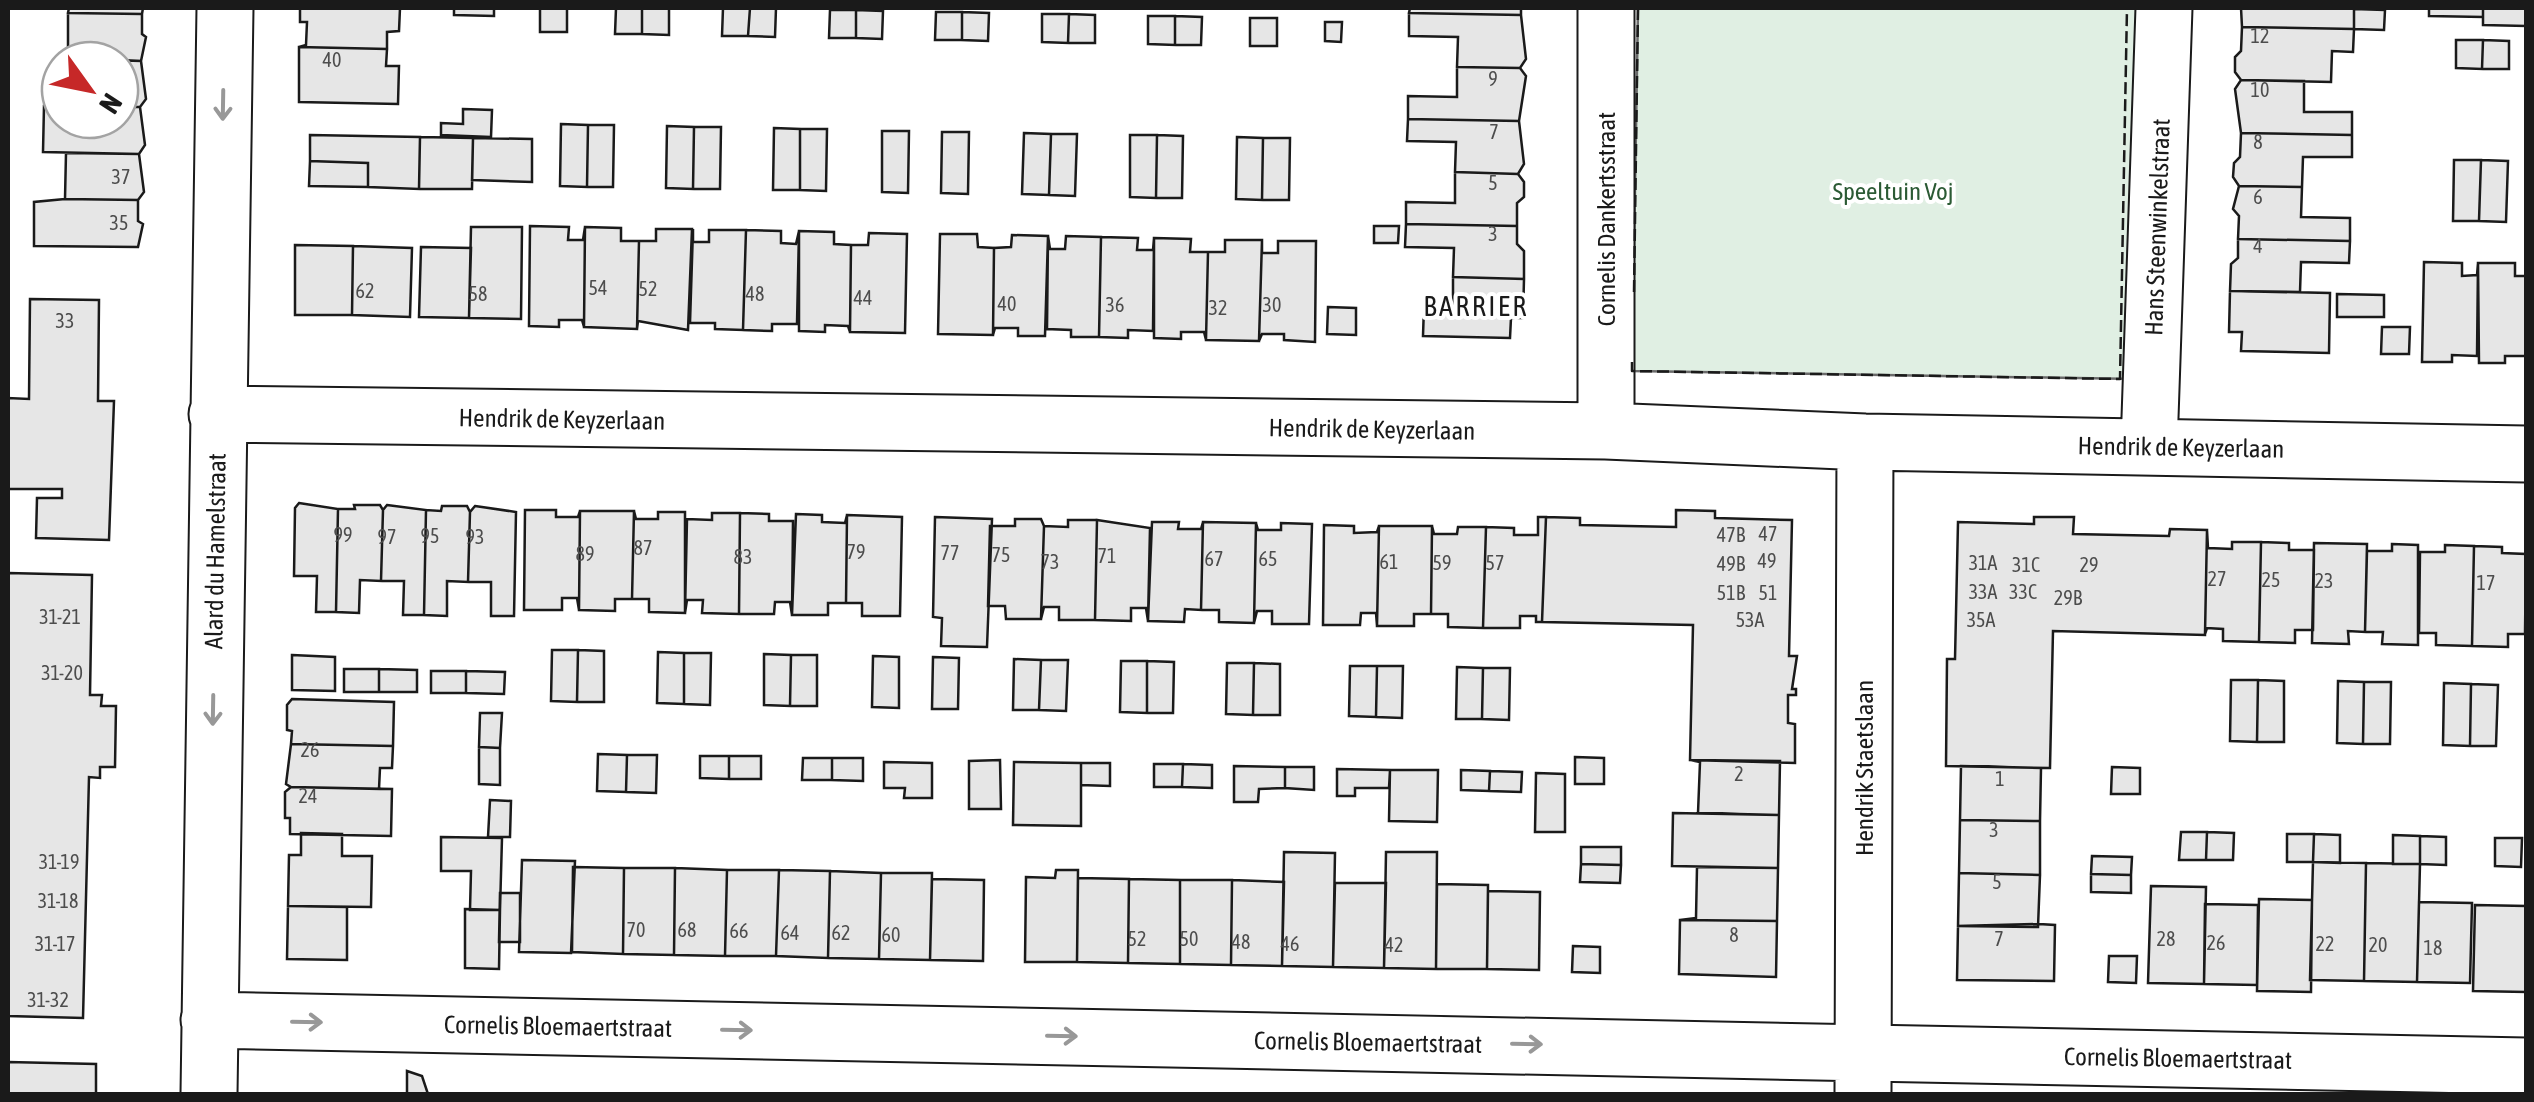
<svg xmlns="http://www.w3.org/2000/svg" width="2534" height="1102" font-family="'Asap Condensed',sans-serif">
<rect width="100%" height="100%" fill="#fff"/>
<path fill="#e0efe3" stroke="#6a6a6a" stroke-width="2.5" d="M1638,8h504l-6,371 -504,-8z"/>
<path fill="#e6e6e6" stroke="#1a1a1a" stroke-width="2.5" d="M69,8h74l-1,6 -74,-1z
M300,8h100l-1,23 -12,1v17l-88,-2 7,-2 1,-23h-7z
M454,8h40v8l-40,-1z
M540,8h27v24h-27z
M616,8h26v26h-27z
M642,8h27v27l-27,-1z
M723,8h27l-2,28h-26z
M750,8h26l-1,29 -27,-1z
M1410,8h111v7l-112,-2z
M2241,8h113v21l-112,-2z
M2429,8h54v9l-54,-1z
M2483,8h43v18l-43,-1z
M2354,9l31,1 -1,20 -30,-1z
M830,10h26v28h-27z
M856,10l27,1 -1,28 -26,-1z
M936,12h26v28h-27z
M962,12l27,1 -1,28 -26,-1z
M68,13l74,1v20l4,3 -5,24 -73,-2z
M1409,13l112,2 5,44 -6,9 -63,-1 1,-30 -49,-1z
M1042,14h27l-1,29 -26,-1z
M1069,14l26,1v28h-27z
M1148,16h27v29l-27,-1z
M1175,16l27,1 -1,28h-26z
M1250,18h27v28h-27z
M1325,22h17l-1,20 -16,-1z
M2242,27l112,2 -1,23 -21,-1 -1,31 -90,-2 -6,-8v-15l6,-6z
M2456,40h27l-1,29 -26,-1z
M2483,40l26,1v28h-27z
M299,47l88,2 -1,17h13l-1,38 -99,-2z
M120,60l21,1 5,38 -6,8h-20z
M1457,67l63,1 6,8 -7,45 -111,-2v-23l49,1z
M2241,80l63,1v31h48v23l-111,-2 -6,-44z
M44,106h16v14h60v-13h20l5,38 -6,9 -96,-2z
M463,109l29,1 -1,27 -50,-2v-12l22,1z
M1408,119l111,2 5,43 -6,10 -63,-2 1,-30 -49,-1z
M561,124l27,1 -1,62 -27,-1z
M588,125h26l-1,62h-26z
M667,126l27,1 -1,62 -27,-1z
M694,127h27l-1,62h-27z
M774,128l26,1v61h-27z
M800,129h27l-1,62 -26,-1z
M882,131h27l-1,62 -26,-1z
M942,132h27l-1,62 -27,-1z
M1024,133l27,1 -2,61 -27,-1z
M2241,133l111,2v22h-49l-1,30 -63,-1 -6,-9 1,-14 6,-6z
M1051,134h26l-2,62 -26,-1z
M310,135l110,2 -1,52 -51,-2v-24l-58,-2z
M1130,135h27l-1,63 -26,-1z
M1157,135l26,1 -1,62h-26z
M420,137l53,1 -1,51h-53z
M1237,137l26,1 -1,62 -26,-1z
M473,138l59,1v43l-60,-2z
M1263,138h27l-1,62h-27z
M66,153l73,1 5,38 -6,8 -73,-1z
M2454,160h27l-2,61h-26z
M2481,160l27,1 -2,61 -27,-1z
M310,161l58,2v24l-59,-1z
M1455,172l63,2 6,8v15l-7,6v23l-111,-2v-22l49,1z
M2239,186l63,1 -1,30 49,1v23l-112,-2 1,-23 -6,-7z
M65,199l73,1v21l5,3 -5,23 -104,-1v-44z
M1406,224l111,2v18l7,7v28l-71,-2 1,-29 -49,-1z
M530,226l39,1 -1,13h15l2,-13 -1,100 -2,-7h-23v7l-30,-1z
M1374,226h25l-1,17h-24z
M471,227h51l-1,92 -52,-1z
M585,227l36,1v13h18l-2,88 -53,-2z
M656,229h36l-4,101 -50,-9 -1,8 2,-88h17z
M693,229v13h16v-12h37l-3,100 -28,-1v-6h-25z
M746,230l35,1v12l15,1 3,-13 -2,93h-25v7l-29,-1z
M799,231l35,1v12l17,1 -1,87 -2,-6 -23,-1v7l-26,-1z
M869,233l38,1 -2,99 -55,-1 1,-87h17z
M940,234h37l1,13 16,1 -1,87 -55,-1z
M1012,235l36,1 -3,100h-27v-8h-23l-2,7 1,-87 17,-1z
M1048,236l2,13h15l1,-13 35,1 -2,100h-28v-7l-24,-1z
M1101,237l37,1 -1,12h16l1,-12 -1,93 -25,-1v8l-29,-1z
M1154,238l37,1 -1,13h18l-2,88 -2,-8h-23v7l-27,-1z
M2238,239l112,2 -1,22 -48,-1 -1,30 -70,-1 1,-27 7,-6z
M1225,240h37l-3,101 -53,-1 2,-88h17z
M1262,240v13h16v-12h38l-1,101 -31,-2v-6h-22l-3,7z
M295,245l58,1 -1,69h-57z
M353,246l59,2 -2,69 -58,-2z
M421,247l50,1 -2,70 -50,-1z
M2424,262l38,1v13l15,-1 1,-12 -1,93 -25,-1v7h-30z
M2478,263h37v13h11v80h-21v7h-26z
M1453,277l71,2 -1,39h-12l-1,20 -87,-2 1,-30 29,1z
M2230,291l100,2 -1,60 -88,-2 1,-19h-13z
M2337,294l47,1v22h-47z
M30,299l69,1 -1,101h16l-5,139 -73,-2 1,-40h25v-9h-54v-91l21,1z
M1328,307l28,1v27l-29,-1z
M2382,327h28l-1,27h-28z
M299,503l39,6 -2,103h-20l1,-36h-23l1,-68z
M354,505h26l3,5 -2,71 -21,-1 -1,33 -23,-1 2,-103h17z
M387,505l39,5 -2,105h-21l1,-34h-23l2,-71z
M442,506h25l3,6 -2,70 -21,-1v35l-23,-1 2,-105 15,1z
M475,506l41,6 -2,104h-23v-34h-23l2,-70z
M525,510h31v7h22l2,-6 -1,99 -2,-12h-15v12h-38z
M1676,510l39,1v7l77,2 -3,136h8l-5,33h4v6h-8v28l7,1v39l-105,-3 3,-135 -151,-3 4,-105 34,1v7l96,2z
M580,511h54l-2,88h-17v12l-36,-1z
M634,511l2,8h22v-7h27v101l-36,-1v-13h-17z
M712,513h28l-1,101 -37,-1 1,-13h-16l-2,13 2,-94 25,1z
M740,513l29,1v7h24l-1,94 -2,-13h-15l-1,12h-35z
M796,514l26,1v7l23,1 2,-8 -1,88h-18v12h-36z
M847,515l55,2 -2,99h-38v-13h-16z
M935,517l57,2 -5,128 -46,-1 1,-28 -9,-1z
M1538,517h8l-4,105h-6v-6h-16v12h-37l3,-101 28,1v7h24z
M2034,517h40l-1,17 96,2 1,-7 37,1 -2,105 -152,-4 -3,137 -104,-2 1,-107h8l3,-137 76,2z
M1015,519h26l3,7 -3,93h-35l-1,-13h-17l2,-80h25z
M1068,520h29l-2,100h-36v-13h-15l-3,12 3,-93 24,1z
M1097,520l53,8 -2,93 -2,-13h-15v13l-36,-1z
M1152,522h27l-1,7h23l2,-7 -2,88 -16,-1 -1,13 -36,-1z
M1203,522l53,1 -2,100 -35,-1v-12h-18z
M1256,523l2,7h23v-7l31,1 -3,100h-37v-13h-15l-3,12z
M1324,525l30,1v7l23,-1 2,-6 -2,100 -1,-13h-15l-1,12h-37z
M1379,526h53l-1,88h-17v12h-37z
M1432,526l2,8h23l1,-7h28l-3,101 -35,-1v-13h-17z
M2207,530l1,18 24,1v-7h29l-2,100 -36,-1v-12l-16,-1 -2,6z
M2261,542l28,1v7h25l-1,80h-18v13l-36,-1z
M2314,543l53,1 -2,88 -17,-1 1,13 -37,-1z
M2392,544l26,1v100l-36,-1 1,-12h-18l2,-81h25z
M2445,545l29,1 -2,100 -36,-1v-12h-17l1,-81h25z
M2474,546l28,1v6l24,1 -1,80h-17v13l-36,-1z
M8,573l84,2 -2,120h12l-1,11h15l-1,61h-15v11l-11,-1 -6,241 -75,-2z
M552,650h26l-1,52 -26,-1z
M578,650l26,1v51h-27z
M658,652l26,1v51l-27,-1z
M684,653h27l-1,52 -26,-1z
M764,654l27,1 -1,51 -26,-1z
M292,655l43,2v34l-43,-1z
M791,655h26v51h-27z
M873,656l26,1v51l-27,-1z
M933,657l26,1 -1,51h-26z
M1014,659l27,1 -2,50h-26z
M1041,660h27l-2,51 -27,-1z
M1121,661h26v52l-27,-1z
M1147,661l27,1 -1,51h-26z
M1227,663h27l-1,52 -27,-1z
M1254,663l26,1v51h-27z
M1350,666h27l-1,51 -27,-1z
M1377,666h26l-1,52 -26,-1z
M1457,667l26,1 -1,51h-26z
M1483,668h27l-1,52 -27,-1z
M344,669h35v23h-35z
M379,669l38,1v22h-38z
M431,671h35v22h-35z
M466,671l39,1 -1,22 -38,-1z
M2231,680h27l-1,62 -27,-1z
M2258,680l26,1v61h-27z
M2338,681l26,1 -1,62 -26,-1z
M2364,682h27l-1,62h-27z
M2444,683l27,1 -1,62 -27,-1z
M2471,684l27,1 -2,61h-26z
M292,699l102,3 -1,44 -102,-2 1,-13 -5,-1v-25z
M480,713h22l-2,35 -21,-1z
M291,744l102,2 -1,22h-12l-1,21 -88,-2 -5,-3z
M479,747l21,1v37l-21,-1z
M598,754l29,1 -1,37 -29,-1z
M627,755h30l-1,38 -30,-1z
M700,756h29v23l-29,-1z
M729,756h32v23h-32z
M1575,757l29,1v26h-29z
M803,758h29v22h-30z
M832,758h31v23l-31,-1z
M1000,760l1,49h-32v-48z
M1690,760l90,1 -1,54 -81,-2 2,-51z
M884,762l48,1v35h-28l1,-10h-21z
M1014,762l67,1v63l-68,-1z
M1081,763h29v23l-29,-1z
M1154,764h29l-1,23h-28z
M1183,764l29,1v23l-30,-1z
M1234,766l51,1v21l-26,1 -1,13h-24z
M1961,766l80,2 -1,53 -80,-1z
M1285,767h29v23l-29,-2z
M2112,767l28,1v26h-29z
M1337,769l53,1 -1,18h-34v8h-18z
M1390,770h48l-1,52 -48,-1z
M1461,770l29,1 -1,20 -28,-1z
M1490,771l32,1 -1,20 -32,-1z
M1536,773l29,1v58h-30z
M291,787l101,2 -1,47 -101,-2v-16h-5v-26z
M490,800l21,1 -1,36h-22z
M1673,813l106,2 -1,53 -106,-2z
M1960,820l80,1v54l-81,-2z
M2181,832h26l-1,28h-27z
M2207,832l27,1 -1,27h-27z
M301,833l41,1v22h30l-1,51 -83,-1 1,-51h12z
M2287,834h27l-1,28h-26z
M2314,834l26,1v28l-27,-1z
M2393,835l27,1v28h-27z
M2420,836l26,1v28l-26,-1z
M441,837l61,1 -2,72h-30l1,-39h-30z
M2495,838h27l-1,29 -26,-1z
M1581,847h40v18l-40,-1z
M1284,852l51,1 -2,114 -51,-1z
M1386,852h51l-1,117 -52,-1z
M2092,856l40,1 -1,18 -40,-1z
M522,860l53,1 -4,92 -52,-1z
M2313,862l53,1 -2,118 -54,-1z
M2366,863l54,1 -3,118 -53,-1z
M1581,864l40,1 -1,18 -40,-1z
M573,867l51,1 -1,86 -51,-2z
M1697,867l81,1 -1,53 -97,-1 16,-2z
M624,868h51l-1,87 -51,-1z
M675,868l52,2 -2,86 -51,-1z
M727,870h52l-3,86h-51z
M779,870l51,1 -2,87 -52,-2z
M1056,870h22l-1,92h-52l1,-85 29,1z
M830,871l51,2 -2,86 -51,-1z
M881,873h51l-2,87 -51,-1z
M1959,873l81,2 -2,52 -80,-1z
M2091,874l40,1v18l-40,-1z
M1078,878l51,1 -1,84 -51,-1z
M932,879l52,1 -1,81 -53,-1z
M1129,879l51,1v84l-52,-1z
M1180,880h52l-1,85 -51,-1z
M1232,880l52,2 -2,84 -51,-1z
M1335,883h51l-2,85 -51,-1z
M1437,884l51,1 -1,84h-51z
M2151,886l55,1 -2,97 -56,-1z
M1488,891l52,1 -1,78 -52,-1z
M500,893h20v49h-21z
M2259,899l53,1 -1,92 -54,-1z
M2419,902l53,1 -2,80 -53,-1z
M2205,904l53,1 -1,80 -53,-1z
M2475,905l51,1v86l-53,-1z
M288,906l59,1v53l-60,-1z
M465,909l35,1 -1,59 -34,-1z
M1680,920l97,1 -1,56 -97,-3z
M2039,924l16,1 -1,56 -97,-1 1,-54z
M1573,946l27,1v26l-28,-1z
M2109,956h28l-1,27 -28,-1z
M8,1062l88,2v30h-88z
M407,1071l15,5 6,18h-21z"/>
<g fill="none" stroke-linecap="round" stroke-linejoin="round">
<defs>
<path id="minor" d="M1606,8v423
M217,414l1389,17 259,11 661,12
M2149,447l15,-439
M209,1020l2317,46
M209,1094l16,-1086
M1863,1094l2,-652"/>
</defs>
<use href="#minor" stroke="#1a1a1a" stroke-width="59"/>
<use href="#minor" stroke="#fff" stroke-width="55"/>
<path stroke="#1a1a1a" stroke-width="2.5" stroke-dasharray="12 5" stroke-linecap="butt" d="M1634,292l4,-284
M1632,362v9l488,8 7,-371"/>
</g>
<defs><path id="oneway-shaft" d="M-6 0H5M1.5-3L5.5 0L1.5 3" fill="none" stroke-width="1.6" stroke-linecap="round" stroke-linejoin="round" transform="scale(2.5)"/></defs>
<g stroke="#989898">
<use href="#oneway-shaft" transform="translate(223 105) rotate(91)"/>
<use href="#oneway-shaft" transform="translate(213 710) rotate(91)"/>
<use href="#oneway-shaft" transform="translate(307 1022) rotate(1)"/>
<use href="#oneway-shaft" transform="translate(737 1030) rotate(1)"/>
<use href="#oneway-shaft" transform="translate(1062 1036) rotate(1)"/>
<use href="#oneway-shaft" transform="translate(1527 1044) rotate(1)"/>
</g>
<g text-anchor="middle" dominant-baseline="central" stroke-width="8" stroke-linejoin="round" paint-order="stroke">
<g font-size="20" fill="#4d4d4d">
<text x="2260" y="35">12</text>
<text x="332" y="59">40</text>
<text x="1493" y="78">9</text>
<text x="2260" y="89">10</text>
<text x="1494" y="131">7</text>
<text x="2258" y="141">8</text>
<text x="121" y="176">37</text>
<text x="1493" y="182">5</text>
<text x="2258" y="196">6</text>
<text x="119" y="222">35</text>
<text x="1493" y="233">3</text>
<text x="2258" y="245">4</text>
<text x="598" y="287">54</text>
<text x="648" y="288">52</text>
<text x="365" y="290">62</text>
<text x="478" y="293">58</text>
<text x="755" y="293">48</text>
<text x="863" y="297">44</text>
<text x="1007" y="303">40</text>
<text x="1115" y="304">36</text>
<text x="1272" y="304">30</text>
<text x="1218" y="307">32</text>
<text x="65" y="320">33</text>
<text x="1768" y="533">47</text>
<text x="343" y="534">99</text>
<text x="1731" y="534">47B</text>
<text x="430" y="535">95</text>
<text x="387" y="536">97</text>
<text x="475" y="536">93</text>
<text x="643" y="547">87</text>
<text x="856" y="551">79</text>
<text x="950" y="552">77</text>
<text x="585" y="553">89</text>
<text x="1001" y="554">75</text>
<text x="1107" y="555">71</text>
<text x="743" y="556">83</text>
<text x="1214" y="558">67</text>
<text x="1268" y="558">65</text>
<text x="1767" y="560">49</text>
<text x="1050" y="561">73</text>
<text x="1389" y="561">61</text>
<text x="1442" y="562">59</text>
<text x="1495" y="562">57</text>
<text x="1983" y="562">31A</text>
<text x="1731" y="563">49B</text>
<text x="2026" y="564">31C</text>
<text x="2089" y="564">29</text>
<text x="2217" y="578">27</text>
<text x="2271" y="579">25</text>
<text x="2324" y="580">23</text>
<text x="2486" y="582">17</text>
<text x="1983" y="591">33A</text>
<text x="2023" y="591">33C</text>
<text x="1731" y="592">51B</text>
<text x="1768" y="592">51</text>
<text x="2068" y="597">29B</text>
<text x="60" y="616">31-21</text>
<text x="1750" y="619">53A</text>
<text x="1981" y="619">35A</text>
<text x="62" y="672">31-20</text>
<text x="310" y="749">26</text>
<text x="1739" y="773">2</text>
<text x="2000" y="778">1</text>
<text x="308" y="795">24</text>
<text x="1994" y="829">3</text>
<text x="59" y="861">31-19</text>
<text x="1997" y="881">5</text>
<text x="58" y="900">31-18</text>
<text x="636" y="929">70</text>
<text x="687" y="929">68</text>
<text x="739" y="930">66</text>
<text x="790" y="932">64</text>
<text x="841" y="932">62</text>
<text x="891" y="934">60</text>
<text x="1734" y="934">8</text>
<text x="1137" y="938">52</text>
<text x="1189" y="938">50</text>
<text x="1999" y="938">7</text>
<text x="2166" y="938">28</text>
<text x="1241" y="941">48</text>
<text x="2216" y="942">26</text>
<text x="55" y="943">31-17</text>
<text x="1290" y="943">46</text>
<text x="2325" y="943">22</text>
<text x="1394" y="944">42</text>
<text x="2378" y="944">20</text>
<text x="2433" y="947">18</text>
<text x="48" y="999">31-32</text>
</g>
<g font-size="25" fill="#2b5a34" stroke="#fff">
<text x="1893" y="191">Speeltuin Voj</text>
</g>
<g font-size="25" fill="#1a1a1a" stroke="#fff">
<text transform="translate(1606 219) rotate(-90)">Cornelis Dankertsstraat</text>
<text transform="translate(2157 227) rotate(-88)">Hans Steenwinkelstraat</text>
<text transform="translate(562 419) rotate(1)">Hendrik de Keyzerlaan</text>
<text transform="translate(1372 429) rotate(1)">Hendrik de Keyzerlaan</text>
<text transform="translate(2181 447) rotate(1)">Hendrik de Keyzerlaan</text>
<text transform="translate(215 551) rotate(-89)">Alard du Hamelstraat</text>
<text transform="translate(1864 768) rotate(-90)">Hendrik Staetslaan</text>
<text transform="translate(558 1026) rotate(1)">Cornelis Bloemaertstraat</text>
<text transform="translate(1368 1042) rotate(1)">Cornelis Bloemaertstraat</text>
<text transform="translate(2178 1058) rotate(1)">Cornelis Bloemaertstraat</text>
</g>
<g font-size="28" letter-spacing="2.5" fill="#1a1a1a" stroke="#fff">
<text x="1476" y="306">BARRIER</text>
</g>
</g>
<rect width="2534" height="1102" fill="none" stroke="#1a1a1a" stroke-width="20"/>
<g transform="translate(90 90) rotate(123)"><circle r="48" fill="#ffffff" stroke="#a3a3a3" stroke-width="2.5"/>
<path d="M0-8L18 38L0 25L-18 38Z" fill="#c62828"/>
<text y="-15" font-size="28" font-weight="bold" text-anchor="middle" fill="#1a1a1a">N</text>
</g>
</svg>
